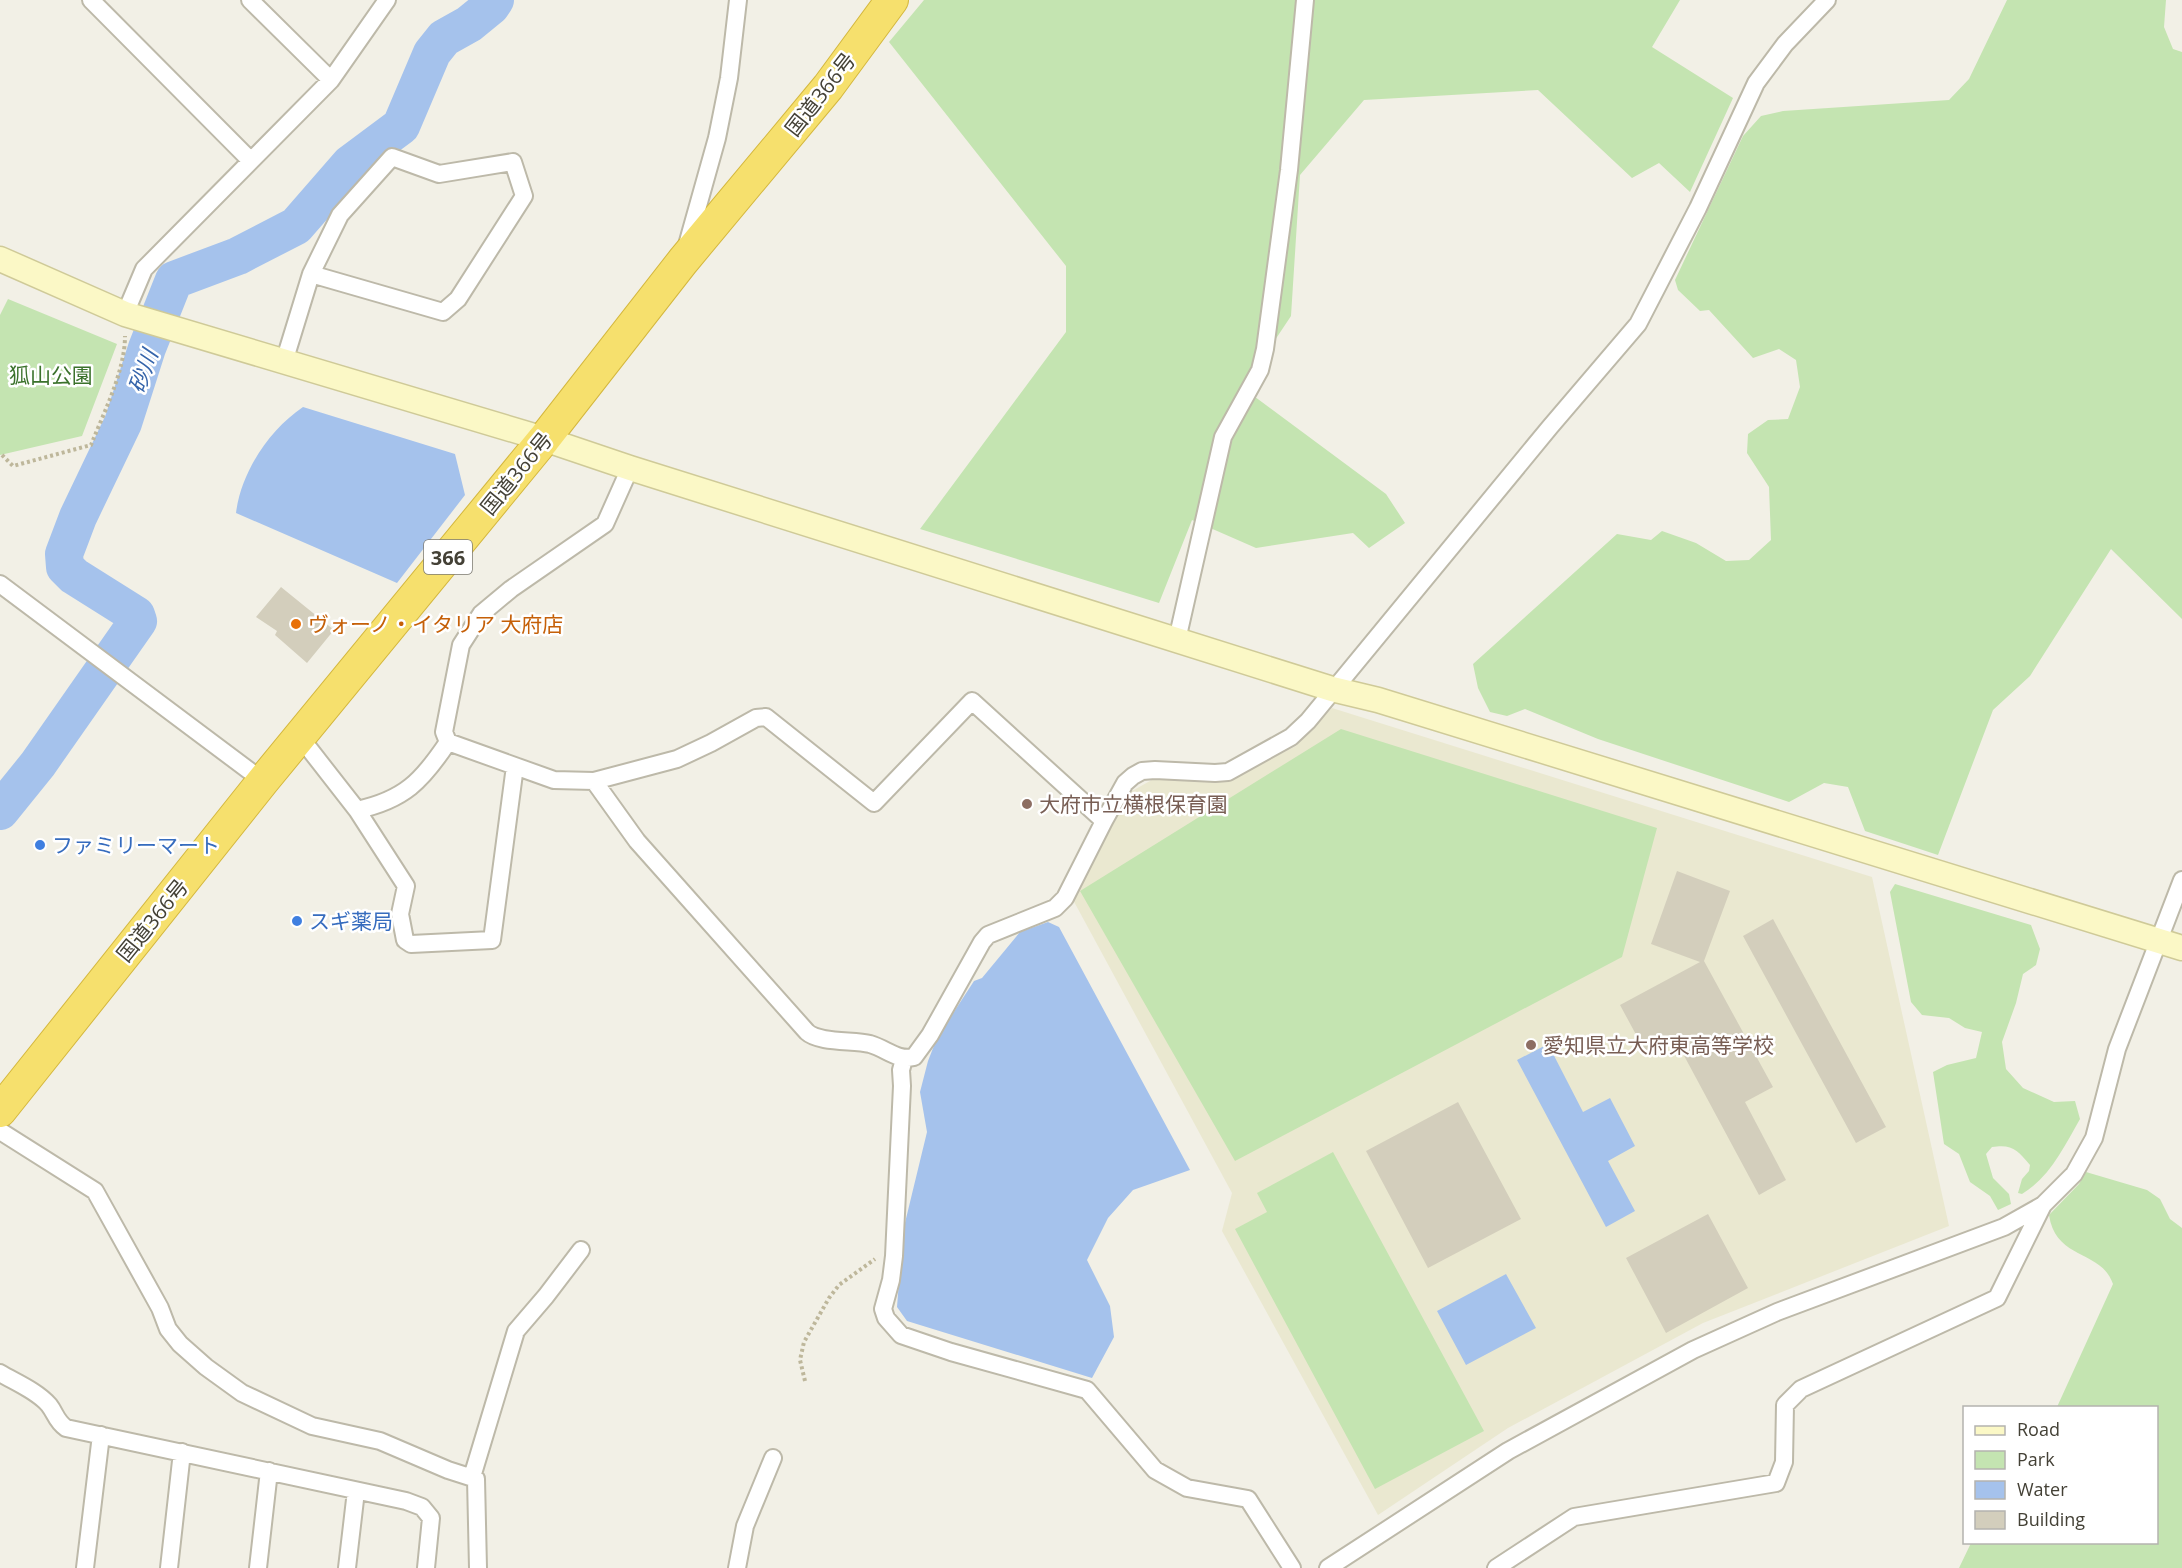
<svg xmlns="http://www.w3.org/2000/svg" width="2182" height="1568" font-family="'Open Sans','Noto Sans JP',sans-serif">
<rect width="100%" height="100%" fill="#f2f0e6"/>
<path fill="#eae8d0" d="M1332,708l540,169 77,349 -246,97 -195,105 -130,87 -156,-284 10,-38 -160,-295 53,-103 32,-18 71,3 68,-34z"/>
<path fill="#c4e4b1" d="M924,0h756l-28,47 81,51 -43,94 -31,-29 -27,15 -94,-88 -174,10 -64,75 -9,141 -48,72 143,106 19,29 -36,25 -16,-15 -97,15 -64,-28 -33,83 -239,-74 146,-197v-66l-177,-224z
M2007,0h159l-2,27 9,22 9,3v567l-71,-70 -81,127 -37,34 -55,145 -73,-24 -17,-44 -24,-4 -35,19 -191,-63 -73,-30 -18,7 -17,-4 -12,-24 -5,-24 144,-130 34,6 11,-9 34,12 30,18 23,-1 22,-20 -2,-53 -22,-34 1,-19 20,-14 20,-1 12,-32 -4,-27 -17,-11 -26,9 -44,-48 -9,1 -22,-21 -3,-10 68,-144 18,-20 22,-5 166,-11 20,-21z
M8,299l109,45 -35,92 -82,19v-140z
M1341,729l316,99 -35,129 -387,204 -155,-270z
M1895,884l136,41 9,24 -4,16 -13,9 -7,29 -14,39 4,27 17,19 31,14 21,-1 5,18c-16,28 -30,58 -58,75l-4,-1 4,-14 7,-8 1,-6c-13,-15 -17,-21 -38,-18l-6,7 7,24 16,16 2,10 -13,6 -8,-14 -20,-14 -11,-28 -15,-10 -11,-72 14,-7 29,-7 6,-26 -17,-4 -16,-10 -27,-3 -11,-13 -21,-110z
M1333,1152l151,279 -109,58 -140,-260 32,-17 -10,-19z
M2086,1172l61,18 13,9 10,20 12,9v340h-223l12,-25 185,-1v-134l-99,-1 56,-123c-12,-35 -57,-23 -64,-69l30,-31z"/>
<path fill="#a5c2ec" d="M303,407l152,47 10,41 -68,88 -161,-70c5,-41 33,-83 67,-106z
M1048,922l11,5 131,243 -57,20 -25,28 -21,42 23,46 4,31 -22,41 -185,-57 -10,-14 6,-76 24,-99 -7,-40 8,-31 9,-23 37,-57 8,-3 38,-46z
M1548,1044l35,68 27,-14 25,48 -27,15 27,50 -29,16 -89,-167z
M1506,1274l30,54 -70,37 -29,-54z"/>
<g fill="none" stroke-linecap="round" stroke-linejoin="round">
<path stroke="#a5c2ec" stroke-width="38" d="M0,811l38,-47 100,-143 -2,-6 -62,-39 -9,-9 -1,-13 14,-37 45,-94 24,-75 27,-68 64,-24 58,-30 54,-62 51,-38 31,-73 12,-15 25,-14 22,-18 4,-6"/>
</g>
<path fill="#d3cebc" d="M281,587l53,43 -27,33 -32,-28 2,-4 -21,-14z
M1677,871l53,20 -26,70 69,126 -28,15 41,78 -27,15 -85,-158 -28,16 -26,-48 80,-43 -49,-18z
M1773,919l113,208 -30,16 -113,-207z
M1458,1102l63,117 -93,49 -62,-117z
M1708,1214l40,74 -82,45 -40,-75z"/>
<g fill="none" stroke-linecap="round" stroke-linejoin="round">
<defs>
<path id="street" d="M91,0l159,160
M250,0l81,80
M392,157l47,17 74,-12 11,34 -66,103 -15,13 -132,-38 29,-59z
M687,245l30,-107 12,-60 9,-78
M125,314l19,-45 187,-189 56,-80
M284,362l27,-88
M630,468l-25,56 -94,65 -30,25 -20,31 -17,87 4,10 106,38 40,1 43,60 170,191c12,11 46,8 63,12 17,5 27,17 44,13l16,-22 52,-93 6,-7 67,-27 10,-10 39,-77 21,-38 8,-7 9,-5 13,-1 60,3 13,-1 63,-35 17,-16 242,-294 88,-103 60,-116 58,-125 29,-39 42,-44
M0,584l263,197
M1177,640l46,-203 37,-67 5,-21 24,-179 16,-170
M300,737l57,73c47,-10 65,-29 91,-68
M594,781l83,-22 34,-16 45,-25 10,-1 108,86 98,-102 132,120
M357,810l49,76 -6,28 5,26 6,4 81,-4 23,-174
M904,1059l-3,11 1,16 -8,170 -3,24 -8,29 3,9 15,17 50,17 136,38 68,80 32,18 61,11 44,69
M0,1131l95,60 65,117 8,21 12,15 26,23 36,26 70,33 68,15 68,29 28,9 2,89
M0,1373c15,9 37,18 49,32 7,9 7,16 17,23l340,73 16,6 9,11 -5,50
M472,1477l44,-146 30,-35 35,-46
M85,1568l16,-133
M169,1568l13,-116
M258,1568l11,-97
M347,1568l9,-77
M737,1568l8,-42 28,-68
M1328,1568l180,-117 185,-101 84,-38 227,-85 39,-22 31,-31 20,-36 23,-89 65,-169
M1496,1568l78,-51 202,-34 8,-21 1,-57 16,-16 196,-91 46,-93"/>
<path id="secondary" d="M0,259l125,55 419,125 86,29 702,221 46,11 804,248"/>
<path id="highway" d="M0,1111l263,-330 281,-342 139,-178 145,-174 64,-87"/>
</defs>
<use href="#street" stroke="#bdb9a9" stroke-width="20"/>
<use href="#secondary" stroke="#cfca98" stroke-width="27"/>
<use href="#highway" stroke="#d4b73e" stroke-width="34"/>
<path stroke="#beb79b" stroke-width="4" stroke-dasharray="3 3" stroke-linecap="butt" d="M2,455l11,11 78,-21c13,-33 34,-74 34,-109
M805,1381l-5,-21 4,-18 25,-44 10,-13 36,-26"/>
<use href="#street" stroke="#fff" stroke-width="16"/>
<use href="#secondary" stroke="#fbf8c6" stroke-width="24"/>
<use href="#highway" stroke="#f6e06d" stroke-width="32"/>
</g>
<circle fill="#e8710a" stroke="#fff" stroke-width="2" cx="296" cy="624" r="6"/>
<g fill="#8d6e63" stroke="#fff" stroke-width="2">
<circle cx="1027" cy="804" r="6"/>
<circle cx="1531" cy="1045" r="6"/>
</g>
<g fill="#3f7fe0" stroke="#fff" stroke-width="2">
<circle cx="40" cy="845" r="6"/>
<circle cx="297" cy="921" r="6"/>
</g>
<g text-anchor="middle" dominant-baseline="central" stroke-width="5" stroke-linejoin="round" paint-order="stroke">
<rect fill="#fff" stroke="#7c7a72" stroke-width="1.5" x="424" y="540" width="48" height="34" rx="4.5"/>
<g font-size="20" font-weight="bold" fill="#444136">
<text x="448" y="557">366</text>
</g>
<g font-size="21" fill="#444136" stroke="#fff">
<text transform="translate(820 94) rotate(-52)">国道366号</text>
<text transform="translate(516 473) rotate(-51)">国道366号</text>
<text transform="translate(152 920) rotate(-51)">国道366号</text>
</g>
<g font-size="21" fill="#3b722c" stroke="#fff">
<text x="51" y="375">狐山公園</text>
</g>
<g font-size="21" fill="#c56008" stroke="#fff" text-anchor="start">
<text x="308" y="624">ヴォーノ・イタリア 大府店</text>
</g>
<g font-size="21" fill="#785e54" stroke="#fff" text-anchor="start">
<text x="1039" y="804">大府市立横根保育園</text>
<text x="1543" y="1045">愛知県立大府東高等学校</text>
</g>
<g font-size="21" fill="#366cbe" stroke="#fff" text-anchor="start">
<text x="52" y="845">ファミリーマート</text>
<text x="309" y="921">スギ薬局</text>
</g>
<g font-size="22" font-style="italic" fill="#3564aa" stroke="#fff">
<text transform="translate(142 371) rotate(-70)">砂川</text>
</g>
</g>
<rect x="1963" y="1406" width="195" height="138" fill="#ffffff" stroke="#b4b3af" stroke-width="1.5"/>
<rect x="1975" y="1426" width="30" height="9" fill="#fbf8c6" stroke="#b4b3af" stroke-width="1.5"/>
<text x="2017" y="1436" font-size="18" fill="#444136">Road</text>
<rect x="1975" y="1451" width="30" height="18" fill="#c4e4b1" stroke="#b4b3af" stroke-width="1.5"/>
<text x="2017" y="1466" font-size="18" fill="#444136">Park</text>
<rect x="1975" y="1481" width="30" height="18" fill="#a5c2ec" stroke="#b4b3af" stroke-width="1.5"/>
<text x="2017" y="1496" font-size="18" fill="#444136">Water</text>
<rect x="1975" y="1511" width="30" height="18" fill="#d3cebc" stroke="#b4b3af" stroke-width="1.5"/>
<text x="2017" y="1526" font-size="18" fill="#444136">Building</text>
</svg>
